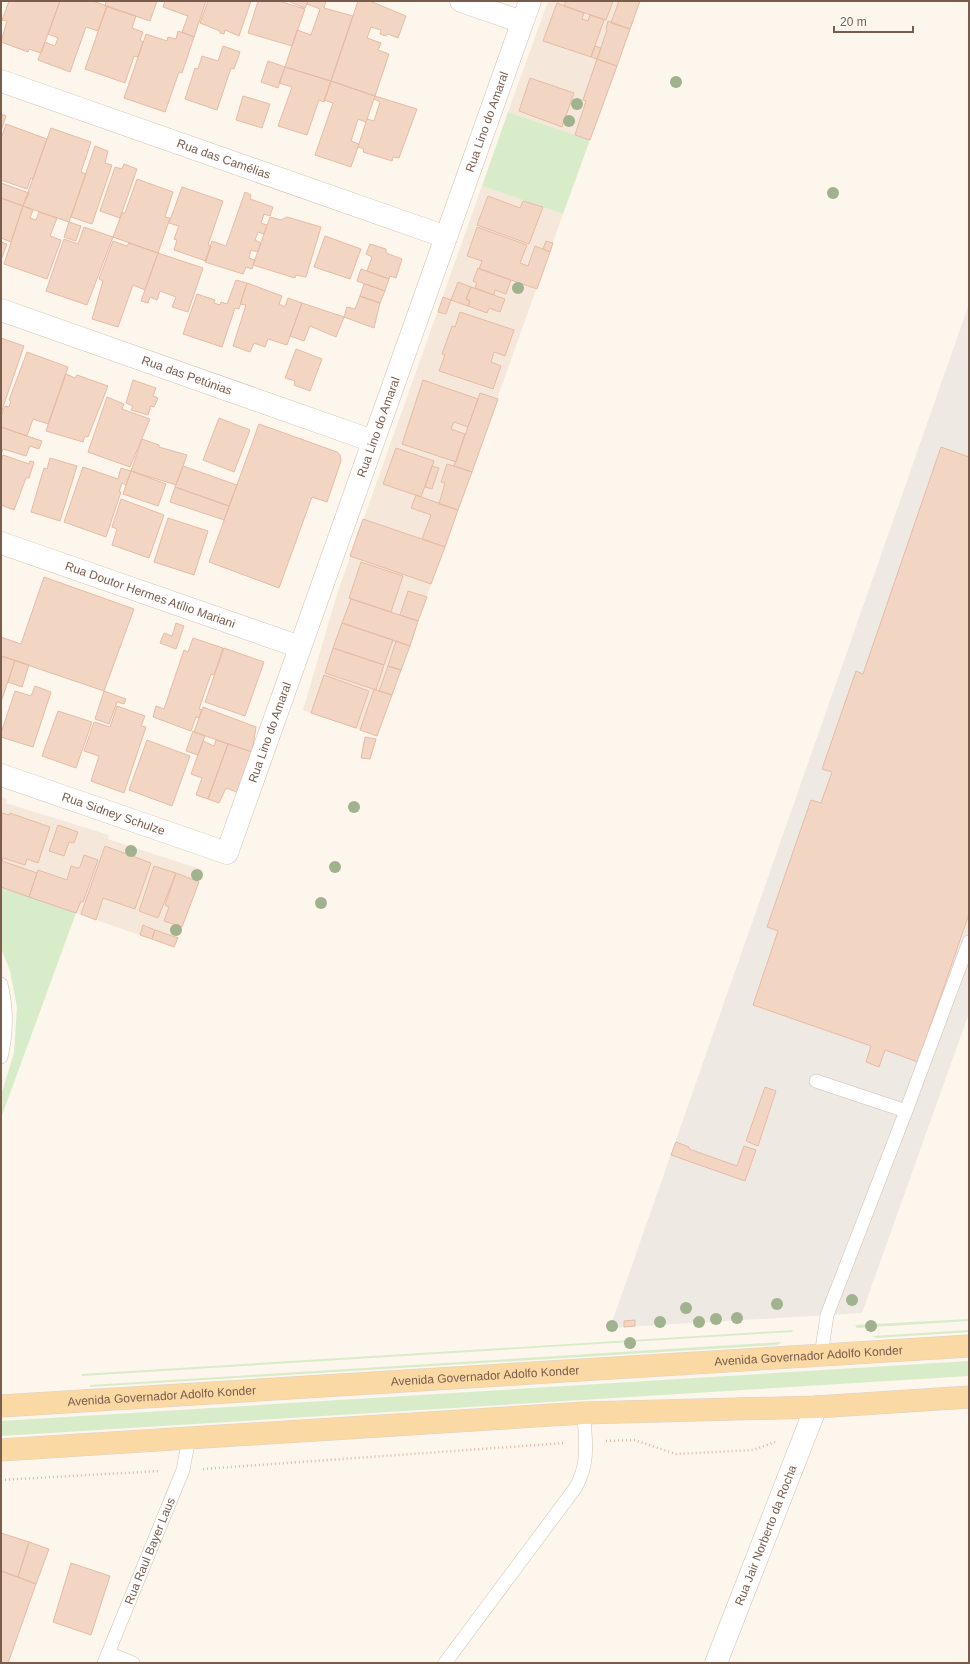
<svg xmlns="http://www.w3.org/2000/svg" width="970" height="1664" font-family="Helvetica,sans-serif">
<rect width="100%" height="100%" fill="#fdf6ec"/>
<path fill="#f5e8da" d="M548,1h92l-50,139 -82,-28z
M482,186l81,28 -186,522 -74,-26 34,-116z
M1,797l6,2 -1,4 103,32 -1,4 95,31 -29,77 -173,-60z"/>
<path fill="#efe9e4" d="M969,304v709l-107,300 -252,15z"/>
<path fill="#d8ecc9" d="M508,112l82,28 -27,74 -81,-28z
M1,887l75,26 -75,205v-23l13,-42 3,-46 -7,-36 -9,-23z
M969,1319v2l-112,7 -2,-3z
M793,1330l-1,2 -710,44v-2z
M969,1330v2l-92,6 -5,-2z
M782,1342l-5,3 -687,42v-2z
M969,1361v15l-968,60v-15z"/>
<path fill="#f3d5c3" stroke="#e6bba3" d="M9,1h51l-19,52 -12,-4 -1,3 -27,-10 6,-21 -5,-1z
M60,1h32l15,5 -9,25 -12,-4 -16,45 -32,-12 7,-18 10,4 3,-8 -10,-4z
M106,1h51l-7,20 -45,-15z
M165,1h41l-12,36 -12,-5 6,-16 -25,-9z
M208,1h43l-12,35 -14,-6 -1,4 -4,-1v-2l-20,-8z
M258,1h21l26,8 -13,37 -44,-13z
M288,1h20l-3,7z
M308,1h18l-2,7 29,8 -22,65 -46,-14 12,-37 14,5 9,-26 -13,-5z
M358,1h12l36,15 -8,22 -10,-4 -2,2 -6,-2 1,-4 -10,-3 -4,11 14,5 -3,7 11,4 -14,42 -44,-15z
M566,1h47l-7,19 -42,-14z
M619,1h21l-10,28 -19,-6z
M557,3l27,10 -2,6 6,2 2,-6 14,5 -13,37 -48,-16z
M107,6l29,10 -4,12 11,4 -3,8 3,2 -5,15 -4,-1 -9,27 -40,-14z
M608,21l22,8 -13,37 -20,-7 10,-29 -1,-1z
M178,31l16,6 -12,36 -3,-1 -14,40 -41,-14 22,-64 21,7 1,-4 8,2z
M223,46l17,6 -6,17 -3,-1 -14,42 -32,-11 10,-31 3,1 4,-13 16,5z
M595,46l6,2 -4,11 -6,-2z
M597,59l20,7 -27,74 -15,-5 11,-34 -3,-1z
M268,61l17,6 -7,21 -17,-6z
M285,67l46,14 -7,21 -5,-2 -12,35 -29,-9 14,-39 -13,-4z
M530,78l44,15 -12,34 -43,-16z
M331,81l44,15 -9,26 -8,-3 -7,22 8,3 -8,23 -36,-12 18,-52 -9,-3z
M243,96l27,8 -8,24 -26,-8z
M375,96l42,13 -18,49 -6,-1 -1,4 -29,-9 1,-3 -6,-2 9,-28 7,2 6,-19 -6,-3z
M1,114l5,2 -5,15z
M6,124l41,15 -14,40 -2,-1 -4,11 -26,-9v-41z
M51,128l40,14 -10,30 5,2 -17,48 -46,-16z
M95,146l13,5 -3,12 7,2 -20,59 -21,-7z
M124,164l13,5 -17,49 -20,-7 15,-44 7,2z
M137,179l36,13 -8,25 5,1 -12,35 -45,-16 9,-24h3z
M1,183l28,10 -6,13 -22,-8z
M182,187l41,14 -15,44 3,1 -5,15 -32,-11 3,-10 -3,-1 5,-13 -10,-3z
M245,192l6,3 -1,4 23,8 -3,9 -6,-2 -3,9 6,2 -3,9 -6,-2 -3,8 6,3 -3,9 -7,-2 -2,8 6,2 -3,9 -6,-2 -3,7 -38,-12 7,-21 14,5z
M488,196l32,12 3,-7 20,6 -14,37 -52,-19z
M1,198l22,8 -12,36 -10,-4z
M23,206l10,4 -3,8 6,2 3,-8 18,6 -7,18 11,4 -14,39 -43,-15z
M270,217l11,3 6,-3 34,10 -15,50 -10,-2 -1,3 -42,-13z
M69,222l12,4 -5,15 -12,-4z
M84,227l29,10 -26,68 -41,-14 18,-52 14,5z
M477,227l50,18 -7,18 8,3 7,-20 15,6 -13,37 -58,-20 3,-8 -15,-5z
M325,236l36,13 -11,30 -36,-12z
M113,241l14,5 2,-3 29,10 -13,37 -12,-5 -15,42 -26,-8 11,-38 -4,-2z
M546,241l7,2 -3,9 -7,-3z
M1,242l6,2 -6,16z
M370,244l16,5v4l16,6 -6,19 -6,-2 -1,3 -22,-8 5,-14 -6,-3z
M158,253l45,15 -15,44 -16,-5 4,-10 -16,-6 -3,9 -7,-3 -2,6 -7,-2z
M478,268l33,12 -5,14 -11,-4 -1,5 -19,-7 2,-5 -4,-2z
M361,269l28,10 -4,12 -28,-10z
M236,280l11,3 -8,26 -4,-1 -13,39 -39,-13 14,-40 18,6 -1,3 6,2 1,-3 6,2z
M458,282l13,5 -5,12 4,2 -2,5 -17,-6z
M247,283l35,13 -3,8 6,3 3,-9 14,5 -15,42 -19,-6 -3,8 -11,-4 -4,9 -17,-6 13,-41 -6,-1z
M364,284l21,7 -5,12 -20,-7z
M471,287l34,12 -5,13 -11,-4 -2,5 -19,-7 2,-5 -4,-2z
M360,296l20,7 -6,25 -30,-11 3,-10 8,2z
M443,297l8,3 -5,14 -8,-2z
M302,303l42,14 -8,20 -26,-11 -6,15 -14,-5z
M460,312l54,18 -9,26 -11,-4 -3,10 10,4 -8,23 -54,-18 6,-16 -3,-1 10,-28 3,1z
M1,338l23,8 -23,67z
M296,349l26,10 -12,32 -16,-6 1,-4 -10,-3z
M27,352l41,15 -20,57 -15,-5 -6,17 -26,-9v-11l4,-10 4,1 2,-6 -2,-1z
M66,374l9,4 2,-3 31,11 -20,51 -3,-1 -2,6 -37,-11z
M133,380l23,8 -3,8 5,2 -4,9 -3,-1 -3,9 -17,-5 2,-4 -7,-3z
M423,380l55,19 -10,28 -14,-5 -3,7 14,5 -9,28 -54,-18z
M480,393l18,6 -26,73 -18,-6z
M107,397l17,7 -2,5 28,10 -20,48 -42,-15z
M219,418l31,12 -16,42 -31,-12z
M259,424l78,28 3,3 1,6 -14,41 -15,-5 -33,91 -70,-26z
M1,427l41,14 -3,8 -9,-3 -4,10 -23,-7 -2,5z
M142,439l17,6v2l28,8 -11,30 -45,-14z
M941,447l28,10v457l-51,148 -33,-12 -6,17 -13,-5 5,-16 -118,-41 25,-74 -11,-4 44,-127 10,3 11,-31 -10,-3 34,-98 7,3z
M396,448l38,13 -13,36 -38,-13z
M3,455l26,9 1,-3 4,1 -5,16h-3l-12,32 -13,-5v-43z
M50,458l27,8 -17,55 -29,-9 13,-44 3,1z
M447,464l25,8 -14,38 -19,-6 6,-21 -4,-1z
M183,466l54,19 -8,21 -54,-19z
M432,466l7,2 -7,21 -7,-2z
M83,467l35,12 3,-11 10,3 -5,14 -4,-2 -3,9h2l-15,45 -42,-15z
M131,471l35,13 -8,22 -35,-12z
M175,487l54,19 -5,14 -54,-18z
M416,495l42,15 -13,37 -23,-8 9,-24 -20,-7z
M121,499l43,16 -15,43 -37,-13 5,-16 -5,-2z
M168,518l40,13 -14,44 -40,-13z
M363,519l82,28 -14,37 -81,-28z
M361,562l42,14 -12,36 -42,-14z
M44,577l90,32 -30,82 -103,-35v-19l20,7z
M408,591l19,6 -9,24 -18,-6z
M351,599l67,22 -8,25 -68,-23z
M176,623l8,3 -8,23 -16,-6 4,-10 8,3z
M342,623l51,17 -9,25 -51,-17z
M193,638l30,10 -9,27 -3,-1 -12,35 3,1 -3,8 -3,-1 -5,14 -38,-14 3,-11 8,3 20,-59 4,2z
M396,641l14,5 -9,24 -13,-4z
M224,648l40,14 -19,54 -40,-14z
M333,648l51,17 -8,25 -51,-17z
M1,656l14,4 -14,42z
M15,660l14,5 -7,22 -14,-5z
M388,666l13,4 -9,25 -13,-4z
M324,675l45,16 -13,37 -45,-15z
M35,686l16,6 -18,55 -32,-10v-4l14,-42 16,5z
M374,689l18,6 -15,41 -17,-6z
M104,691l22,8 -2,5 -7,-2 -8,22 -14,-5z
M117,706l28,10 -4,10 5,1 -22,66 -33,-12 8,-25 -15,-5 10,-29 16,5z
M203,707l53,20 -4,25 -58,-20z
M58,711l34,11 -16,46 -34,-12z
M193,731l12,5 -7,19 -12,-4z
M365,737l11,2 -6,20 -9,-1z
M147,740l43,16 -18,50 -43,-16z
M216,740l12,4 -20,55 -12,-4 6,-17 -11,-4 12,-33 11,5z
M228,744l24,8 -15,40 -11,-4 -7,15 -11,-4z
M2,813l7,2 1,-2 40,14 -12,36 -11,-4 -2,6 -22,-7 -1,3 35,12 -8,24 -28,-10z
M58,825l20,7 -4,11 -5,-1 -5,14 -15,-5z
M105,846l46,17 -16,46 -32,-11 -7,22 -15,-6z
M84,855l14,5 -15,42 -2,-1 -5,12 -47,-16 9,-27 29,10 4,-14 7,2 2,-1z
M154,866l22,7 -18,45 -19,-7z
M176,873l23,9 -17,45 -18,-6 5,-14 -4,-2z
M143,925l12,5 -3,9 -12,-4z
M155,930l23,8 -4,9 -22,-8z
M765,1087l11,4 -18,55 -12,-5z
M676,1142l13,5v2l48,17 7,-20 12,4 -11,31 -74,-26z
M635,1320v6l-11,1v-6z
M1,1533l28,9 -11,35 -17,-6z
M29,1542l20,7 -13,35 -18,-7z
M71,1563l39,13 -19,59 -38,-13z
M1,1571l35,13 -28,79h-7z"/>
<g fill="none" stroke-linecap="round" stroke-linejoin="round">
<defs>
<g id="service">
<path d="M1,984c6,24 6,48 0,73"/>
<path d="M816,1081l90,30"/>
<path d="M821,1356l6,-41 79,-204 63,-169"/>
<path d="M108,1653l25,10"/>
<path id="s1" d="M104,1663l79,-193 6,-32"/>
<path d="M445,1663l131,-176c14,-26 9,-46 8,-74"/>
</g>
<g id="minor">
<path d="M461,1l61,21"/>
<path id="s2" d="M1,81l445,156"/>
<path id="s3" d="M1,310l372,131"/>
<path id="s4" d="M1,543l299,104"/>
<path id="s5" d="M1,775l226,78 303,-852"/>
<path id="s6" d="M716,1663l100,-256"/>
</g>
<g id="primary">
<path id="s7" d="M1,1406l968,-60"/>
<path d="M1,1450l583,-37 232,-6 153,-10"/>
</g>
</defs>
<use href="#service" stroke="#d1beb0" stroke-width="14"/>
<use href="#minor" stroke="#d1beb0" stroke-width="23"/>
<use href="#primary" stroke="#dad1cd" stroke-width="23"/>
<path stroke="#d9b8a5" stroke-width="2.5" stroke-dasharray="1 3" stroke-linecap="butt" d="M606,1441l28,-1 42,14 77,-4 22,-8
M203,1469l362,-26
M1,1480l159,-9"/>
<use href="#service" stroke="#fff" stroke-width="13"/>
<use href="#minor" stroke="#fff" stroke-width="22"/>
<use href="#primary" stroke="#fbd9a5" stroke-width="22"/>
</g>
<g fill="#a0b28e">
<circle cx="676" cy="82" r="6"/>
<circle cx="577" cy="104" r="6"/>
<circle cx="569" cy="121" r="6"/>
<circle cx="833" cy="193" r="6"/>
<circle cx="518" cy="288" r="6"/>
<circle cx="354" cy="807" r="6"/>
<circle cx="131" cy="851" r="6"/>
<circle cx="335" cy="867" r="6"/>
<circle cx="197" cy="875" r="6"/>
<circle cx="321" cy="903" r="6"/>
<circle cx="176" cy="930" r="6"/>
<circle cx="852" cy="1300" r="6"/>
<circle cx="777" cy="1304" r="6"/>
<circle cx="686" cy="1308" r="6"/>
<circle cx="737" cy="1318" r="6"/>
<circle cx="716" cy="1319" r="6"/>
<circle cx="660" cy="1322" r="6"/>
<circle cx="699" cy="1322" r="6"/>
<circle cx="612" cy="1326" r="6"/>
<circle cx="871" cy="1326" r="6"/>
<circle cx="630" cy="1343" r="6"/>
</g>
<g text-anchor="middle" dominant-baseline="central" stroke-width="3.5" stroke-linejoin="round" paint-order="stroke">
<g font-size="12" fill="#7a5c4d" stroke="#fffaf3">
<text stroke="none"><textPath href="#s5" startOffset="1015">Rua Lino do Amaral</textPath></text>
<text stroke="none"><textPath href="#s2" startOffset="236">Rua das Camélias</textPath></text>
<text stroke="none"><textPath href="#s3" startOffset="197">Rua das Petúnias</textPath></text>
<text stroke="none"><textPath href="#s5" startOffset="691">Rua Lino do Amaral</textPath></text>
<text stroke="none"><textPath href="#s4" startOffset="158">Rua Doutor Hermes Atílio Mariani</textPath></text>
<text stroke="none"><textPath href="#s5" startOffset="367">Rua Lino do Amaral</textPath></text>
<text stroke="none"><textPath href="#s5" startOffset="119">Rua Sidney Schulze</textPath></text>
<text stroke="none"><textPath href="#s7" startOffset="809">Avenida Governador Adolfo Konder</textPath></text>
<text stroke="none"><textPath href="#s7" startOffset="485">Avenida Governador Adolfo Konder</textPath></text>
<text stroke="none"><textPath href="#s7" startOffset="161">Avenida Governador Adolfo Konder</textPath></text>
<text stroke="none"><textPath href="#s6" startOffset="137">Rua Jair Norberto da Rocha</textPath></text>
<text stroke="none"><textPath href="#s1" startOffset="121">Rua Raul Bayer Laus</textPath></text>
</g>
</g>
<rect width="970" height="1664" fill="none" stroke="#7a5c4d" stroke-width="4"/>
<path d="M834 26v6h79v-6" fill="none" stroke="#7a5c4d" stroke-width="2"/>
<text x="840" y="26" font-size="12" fill="#7a5c4d" stroke="#fffaf3" stroke-width="3" paint-order="stroke">20 m</text>
</svg>
